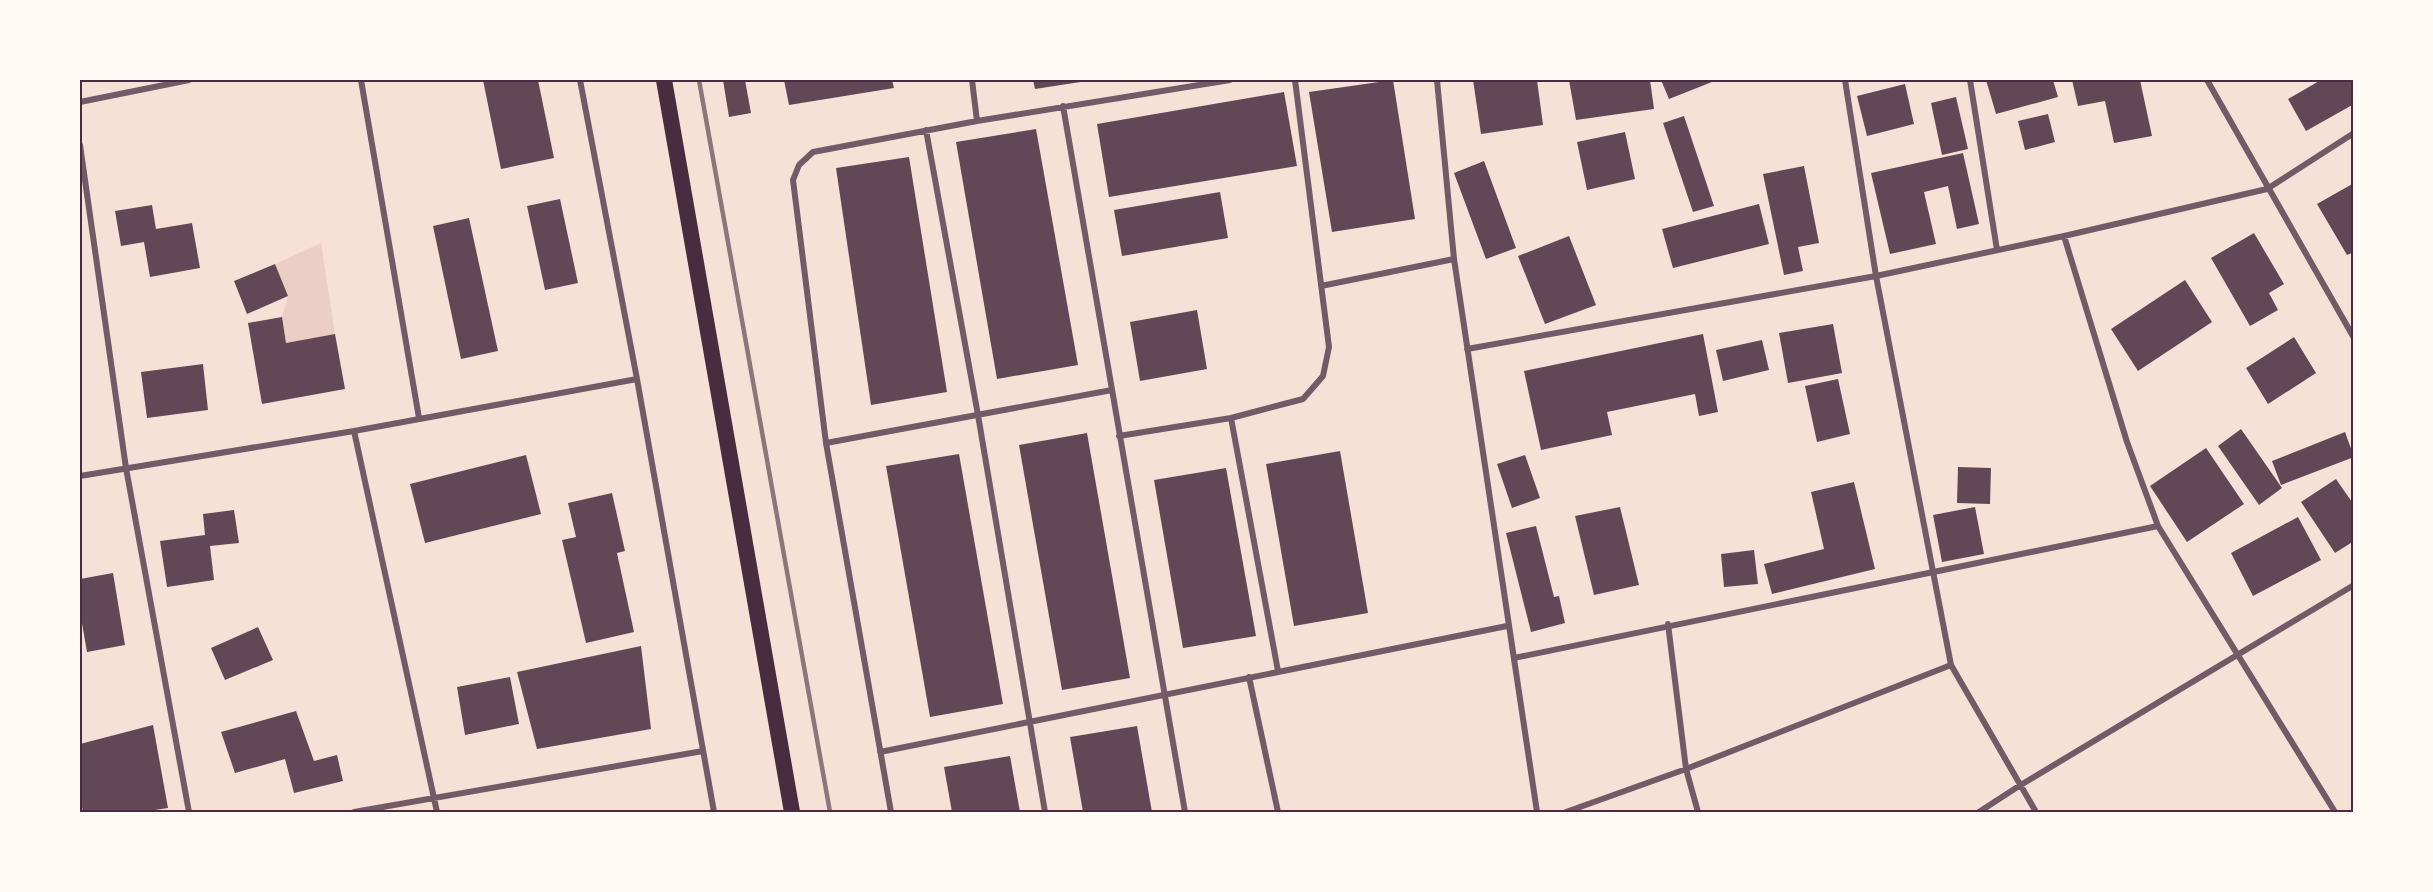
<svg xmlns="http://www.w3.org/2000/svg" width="2433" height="892" font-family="Cabin,sans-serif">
<rect width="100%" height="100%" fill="#f7e1d7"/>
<path fill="#ebcfc5" d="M321,243l14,91 -49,9 -4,-26 6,-21 -13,-32z"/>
<path fill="#644757" d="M483,80h55l16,78 -53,11z
M723,80h22l6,33 -22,4z
M784,80h108l2,8 -105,17z
M1033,80h54v1l-52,8z
M1393,80l22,139 -83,13 -23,-140z
M1473,80h64l6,45 -62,9z
M1569,80h81l4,29 -78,11z
M1661,80h56l-48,19z
M1986,80h67l5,17 -62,17z
M2072,80h68l12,56 -38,7 -9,-42 -27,5z
M2321,80h33v24l-48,27 -18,-32z
M1905,84l9,40 -47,12 -10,-40z
M1284,92l13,74 -188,31 -12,-73z
M1956,97l12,52 -26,6 -11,-52z
M2048,114l7,28 -30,8 -7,-29z
M1684,116l30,90 -21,6 -30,-89z
M1036,129l42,236 -81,14 -41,-237z
M1625,132l10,47 -48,11 -10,-48z
M1963,153l16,71 -22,5 -9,-43 -24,6 12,52 -46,10 -19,-81z
M909,157l38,235 -76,13 -35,-237z
M1484,161l32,87 -30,11 -32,-86z
M1804,166l15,77 -21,4 5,24 -19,4 -21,-101z
M2354,183v69l-7,3 -30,-51z
M1220,192l8,46 -106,18 -8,-46z
M560,199l18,84 -33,7 -18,-84z
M1759,204l10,40 -96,24 -11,-39z
M152,205l4,24 36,-6 8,45 -50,9 -6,-35 -23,4 -6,-35z
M469,218l29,133 -37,8 -28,-133z
M2254,233l30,51 -15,9 9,17 -28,16 -39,-68z
M1569,236l27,69 -51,19 -27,-68z
M275,264l13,32 -41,18 -13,-33z
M2185,280l27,42 -74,49 -27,-42z
M1197,310l10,59 -67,12 -10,-59z
M282,317l4,26 49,-9 10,55 -83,15 -14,-81z
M1833,324l9,49 -54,10 -9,-50z
M1703,334l15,78 -19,4 -4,-22 -88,18 5,23 -71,15 -17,-79z
M2294,337l22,36 -48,31 -22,-36z
M1762,340l7,30 -46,11 -7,-31z
M203,364l5,46 -61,8 -6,-46z
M1838,379l12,55 -33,8 -12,-56z
M2241,429l41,59 -23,17 -41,-59z
M2345,432l9,25 -73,28 -9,-24z
M1087,433l43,245 -68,12 -43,-245z
M2206,448l38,56 -57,38 -37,-56z
M1340,451l28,162 -74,13 -28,-162z
M959,454l44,250 -73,13 -44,-251z
M526,455l15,59 -116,29 -15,-59z
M1525,455l15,43 -28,10 -15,-44z
M1958,467l33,1 -1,36 -33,-1z
M1226,468l30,168 -73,12 -29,-168z
M2336,479l18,26v36l-19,12 -34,-51z
M1854,482l21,87 -103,25 -8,-30 60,-15 -13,-57z
M612,493l13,58 -8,2 17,79 -48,11 -24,-103 14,-3 -8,-34z
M1620,507l19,78 -45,10 -19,-79z
M1975,507l9,47 -42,8 -9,-47z
M234,510l5,33 -29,3 4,34 -47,7 -7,-46 45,-6 -2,-21z
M2298,517l23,43 -68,36 -22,-43z
M1536,526l18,71 5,-1 6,27 -34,9 -25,-99z
M1754,550l4,34 -34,3 -3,-33z
M113,573l12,72 -38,7 -7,-40v-33z
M258,627l15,33 -48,20 -14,-32z
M641,646l10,83 -114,20 -20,-77z
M510,677l9,47 -54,11 -8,-48z
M296,711l18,50 23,-6 6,26 -49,12 -9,-34 -50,14 -14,-41z
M153,725l15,83 -26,4h-59l-3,-15v-53z
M1137,726l15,86h-69l-13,-75z
M1010,756l10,56h-68l-8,-45z"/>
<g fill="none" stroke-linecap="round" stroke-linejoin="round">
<path stroke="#755966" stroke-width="6" d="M361,80l58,338
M580,80l57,299 77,433
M972,80l5,41
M1437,80l17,179 83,553
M1845,80l31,196 75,389 85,147
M1970,80l27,170
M2207,80l147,258
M80,102l109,-22
M1063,106l122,706
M926,130l52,285 67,397
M80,145l46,323 63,344
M2064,236l63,206 31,84 177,286
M1321,286l133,-27
M1467,349l409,-73 188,-40 203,-47 87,-56
M1231,418l47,253
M354,431l83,381
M1119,436l112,-18 72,-19 20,-23 6,-29 -34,-267
M826,443l286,-53
M80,476l274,-45 283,-52
M1668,624l18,145 12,43
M1514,658l644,-132
M1249,677l29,135
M880,752l627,-126
M354,812l349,-61
M891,812l-65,-369 -33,-263 6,-15 14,-13 164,-31 253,-41
M1566,812l120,-43 265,-104
M1979,812l40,-26 335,-201"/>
<path stroke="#4a2c40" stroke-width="16" d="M664,80l128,732"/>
<path stroke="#8f747c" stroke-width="4.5" d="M699,80l131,732"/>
</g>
<rect width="2433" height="892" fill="none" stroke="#fffaf5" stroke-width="162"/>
<rect x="81" y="81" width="2271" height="730" fill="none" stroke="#4a2c40" stroke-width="2"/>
</svg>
